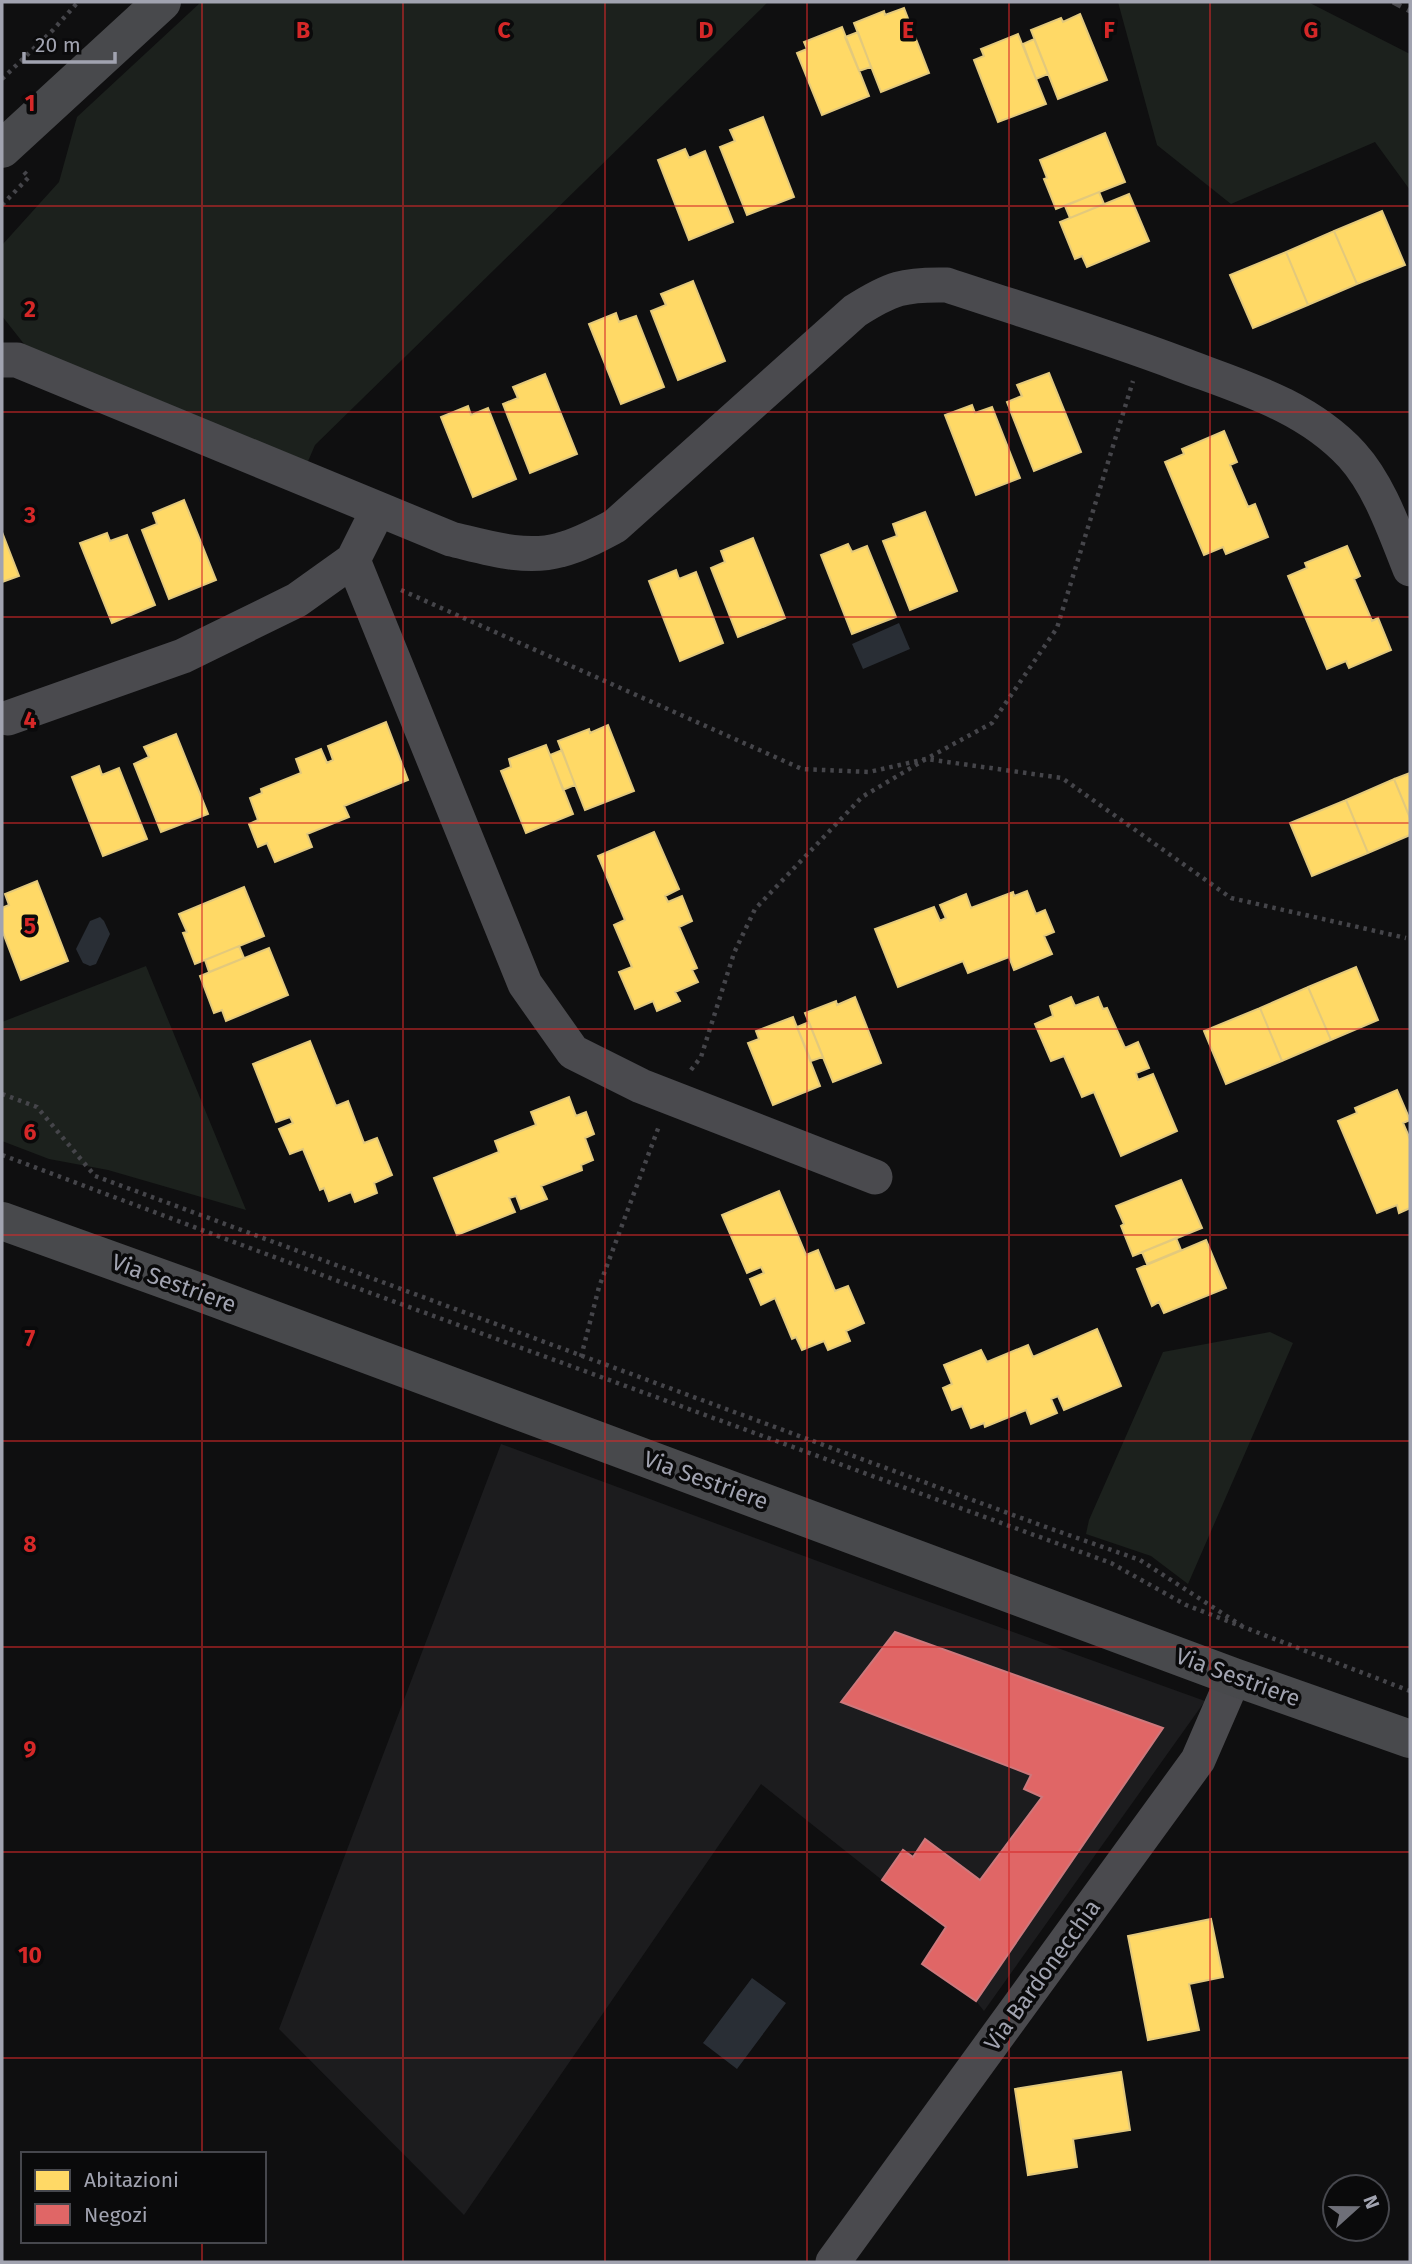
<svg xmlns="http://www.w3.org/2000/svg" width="1412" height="2264" font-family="'Fira Sans',sans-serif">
<rect width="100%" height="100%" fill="#0f0f10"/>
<path fill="#1c1c1e" d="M501,1444l395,146 309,111 -221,310 -8,-10 -54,-37 24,-37 -64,-47 -121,-96 -297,431 -185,-186z"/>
<path fill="#1c211d" d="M201,2h567l-453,443 -9,21 -278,-117 -26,-33 1,-72 56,-62 18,-65z
M1118,2h190l102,52v136l-35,-48 -144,62 -74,-59z
M146,966l100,244 -138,-40 -59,-11 -47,-18v-119z
M1270,1332l23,11 -105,241 -37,-28 -65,-22 3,-14 74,-168z"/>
<path fill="#292e35" d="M899,623l11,26 -47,20 -11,-25z
M100,917l4,4 6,13 -14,30 -6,2 -7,-3 -7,-14 14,-28z
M752,1978l34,25 -49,66 -34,-26z"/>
<path fill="#ffd966" stroke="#e3c97c" stroke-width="2" d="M904,8l25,65 -48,19 -27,-69 30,-12 1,4z
M1080,14l27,66 -49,19 -27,-69 30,-12 2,4z
M842,27l27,69 -47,19 -25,-62 10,-4 -3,-7z
M858,32l13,35 -12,4 -14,-34z
M1018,34l28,70 -48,18 -24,-62 10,-4 -3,-7z
M1034,39l14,35 -12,5 -13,-35z
M763,117l31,80 -47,18 -27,-68 15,-6 -5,-11z
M1105,133l20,49 -69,27 -12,-30 3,-1 -7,-18z
M685,149l4,9 16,-7 28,71 -44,18 -31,-80z
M1099,192l5,12 -34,14 -5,-12z
M1129,194l20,47 -62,26 -5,-11 -7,3 -15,-37z
M1382,211l23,54 -48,19 -23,-53z
M1334,231l23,53 -49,21 -22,-53z
M1286,252l22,53 -55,23 -23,-53z
M693,281l32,80 -47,19 -27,-69 15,-6 -5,-11z
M616,313l3,9 17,-6 28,71 -43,17 -32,-80z
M1049,373l32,79 -47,19 -27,-69 15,-6 -5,-11z
M545,374l32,80 -47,19 -27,-69 15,-6 -5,-11z
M972,405l3,8 17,-6 28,71 -44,17 -31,-80z
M468,406l3,9 17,-7 28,71 -43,18 -32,-80z
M1224,431l13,31 -7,3 18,42 7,-3 13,33 -42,17 -3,-7 -19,8 -39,-93 19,-8 -2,-5z
M184,500l32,80 -47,19 -27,-69 15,-6 -4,-11z
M925,512l32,79 -47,19 -27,-69 14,-5 -4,-12z
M2,532l17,44 -17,6z
M107,533l3,8 17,-6 28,70 -43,18 -32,-80z
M753,538l32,80 -47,19 -27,-69 14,-6 -4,-11z
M848,544l4,8 15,-6 29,71 -44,17 -31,-79z
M1347,546l13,30 -6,3 18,42 6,-3 13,32 -42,18 -3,-7 -19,8 -39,-93 19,-8 -2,-5z
M676,570l3,9 17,-7 27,71 -43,18 -31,-80z
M386,722l22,58 -64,26 5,11 -42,17 5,13 -37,15 -8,-19 -9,4 -9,-23 9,-4 -8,-22 12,-5 -1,-4 40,-16 -5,-14 25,-10 6,14 6,-3 -5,-14z
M608,725l26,66 -49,19 -27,-69 31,-12 1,4z
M176,734l32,80 -47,18 -27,-68 15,-7 -5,-10z
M546,745l27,69 -47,19 -25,-62 10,-4 -2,-8z
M562,750l13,35 -12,5 -13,-35z
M99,766l3,9 17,-7 28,71 -44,17 -31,-79z
M1410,773v45l-16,-39z
M1394,779l16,39v17l-42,18 -22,-53z
M1346,800l22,53 -56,23 -22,-53z
M654,832l25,57 -14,7 3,6 14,-6 10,25 -13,6 18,41 -5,2 6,12 -23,10 5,9 -23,10 -4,-10 -18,8 -16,-37 13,-5 -18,-42 11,-5 -27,-64z
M37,881l31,80 -47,19 -19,-50v-22l7,-3 -4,-11z
M244,887l20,49 -69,28 -12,-31 4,-1 -8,-18z
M1027,891l9,23 9,-4 9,22 -10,4 8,18 -38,16 -5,-13 -41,16 -5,-12 -65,26 -23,-58 59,-22 6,14 6,-3 -6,-13 26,-11 5,14 42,-16 1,4z
M239,946l5,12 -35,14 -4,-12z
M269,948l19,47 -62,26 -4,-11 -8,3 -14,-37z
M1356,967l22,53 -47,20 -23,-53z
M1308,987l23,53 -49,21 -22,-53z
M855,997l26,66 -48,19 -28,-69 31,-12 1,4z
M1071,997l4,9 23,-9 5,12 4,-1 18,40 13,-6 11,26 -13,5 2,7 15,-6 24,57 -56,25 -27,-64 -12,5 -18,-41 -13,5 -16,-37 18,-8 -3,-10z
M1260,1008l22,53 -56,23 -22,-53z
M793,1017l27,69 -47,19 -25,-62 11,-4 -3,-8z
M809,1022l14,35 -12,4 -14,-34z
M310,1041l26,65 12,-5 16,42 13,-5 15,37 -18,8 3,10 -22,9 -4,-10 -22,9 -5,-13 -4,2 -17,-41 -13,5 -11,-25 14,-6 -3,-6 -14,5 -23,-58z
M1397,1090l13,30 -7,3 7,16v69l-11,5 -2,-8 -20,8 -39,-92 19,-8 -2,-5z
M569,1097l7,19 10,-4 8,22 -9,4 8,22 -12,5 1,5 -41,16 6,13 -26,10 -5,-13 -7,2 6,14 -58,23 -23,-57 65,-26 -4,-11 41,-16 -5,-13z
M1181,1180l21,48 -69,28 -12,-30 3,-2 -8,-18z
M779,1191l27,64 12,-5 17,41 13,-5 16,37 -18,8 4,10 -22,9 -4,-9 -22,9 -6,-13 -4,2 -17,-41 -14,7 -11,-26 14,-6 -3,-6 -14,6 -25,-58z
M1176,1238l5,12 -34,14 -5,-12z
M1206,1240l20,48 -62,25 -5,-11 -7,4 -15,-37z
M1097,1329l24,57 -57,24 -6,-14 -7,3 6,14 -26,11 -5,-14 -41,17 -1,-4 -13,5 -9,-22 -10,4 -9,-22 9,-4 -8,-19 37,-15 6,12 41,-17 5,12z
M1211,1919l12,58 -34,7 10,46 -51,10 -20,-104z
M1121,2072l9,58 -57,9 4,28 -49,8 -13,-86z"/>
<path fill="#e06666" stroke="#cd787c" stroke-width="2" d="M895,1632l268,96 -187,273 -54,-37 24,-37 -64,-47 21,-30 10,7 12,-18 55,41 62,-83 -18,-8 7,-14 -190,-73z"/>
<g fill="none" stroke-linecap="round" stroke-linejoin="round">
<path stroke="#45454a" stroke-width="4.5" stroke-dasharray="3.5 5" stroke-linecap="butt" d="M2,79l51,-49 25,-28
M2,205l27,-28 -5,-5
M401,590l401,179 67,3 57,-13 66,-36 65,-95 76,-247
M691,1070l10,-13 33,-104 21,-44 107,-112 64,-38 136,19 169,120 175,40
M2,1094l35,13 58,69 948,350 97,34 102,66
M2,1155l344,129 765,279 75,42 224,86
M581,1357l18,-70 60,-161"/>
<path stroke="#4a4a4e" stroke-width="35" d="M2,360h15l434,179c34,8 74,21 109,11 20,-5 38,-15 55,-24l240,-215c36,-23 49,-27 92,-26 78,26 156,50 233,79 61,23 126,41 172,91 28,31 43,77 58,114
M378,510l-25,50 172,424 48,68 68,34 234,91
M8,718l175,-62 114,-56 56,-40
M833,2262l365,-502 36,-83"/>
<path stroke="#48494c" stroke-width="38" d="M2,149l160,-147
M2,1221l189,68 1043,388 176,62"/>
<path stroke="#46464a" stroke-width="5" stroke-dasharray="9 7" stroke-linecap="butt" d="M1393,2l17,9"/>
</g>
<path fill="none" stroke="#d62828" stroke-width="2" stroke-opacity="0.55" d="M202,2v2152M403,2v2260M605,2v2260M807,2v2260M1009,2v2260M1210,2v2260M2,206h1408M2,412h1408M2,617h1408M2,823h1408M2,1029h1408M2,1235h1408M2,1441h1408M2,1647h1408M2,1852h1408M2,2058h1408M202,2241v21"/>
<g text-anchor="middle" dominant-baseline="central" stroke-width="7" stroke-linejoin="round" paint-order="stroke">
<g font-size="23" fill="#a1a3b0" stroke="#0a0a0b">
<text transform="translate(174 1283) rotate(20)">Via Sestriere</text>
<text transform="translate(706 1480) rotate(20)">Via Sestriere</text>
<text transform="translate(1238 1677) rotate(20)">Via Sestriere</text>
<text transform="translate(1042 1975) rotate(-54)">Via Bardonecchia</text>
</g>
</g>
<g font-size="23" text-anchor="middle" font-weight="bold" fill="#d62828" stroke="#0a0a0b" stroke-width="7" stroke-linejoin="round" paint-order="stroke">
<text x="303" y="38">B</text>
<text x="504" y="38">C</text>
<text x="706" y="38">D</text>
<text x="908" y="38">E</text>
<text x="1109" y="38">F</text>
<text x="1311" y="38">G</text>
<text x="30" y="111">1</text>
<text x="30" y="317">2</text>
<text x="30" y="523">3</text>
<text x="30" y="728">4</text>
<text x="30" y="934">5</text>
<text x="30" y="1140">6</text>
<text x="30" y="1346">7</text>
<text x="30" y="1552">8</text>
<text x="30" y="1757">9</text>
<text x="30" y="1963">10</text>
</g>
<rect width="1412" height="2264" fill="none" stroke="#a1a3b0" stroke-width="7"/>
<rect x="21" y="2152" width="245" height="91" fill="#0a0a0b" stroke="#46474d" stroke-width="2"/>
<rect x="35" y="2170" width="35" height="21" fill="#ffd966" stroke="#46474d" stroke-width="2"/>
<text x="84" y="2187" font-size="21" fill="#a1a3b0">Abitazioni</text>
<rect x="35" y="2204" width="35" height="21" fill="#e06666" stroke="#46474d" stroke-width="2"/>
<text x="84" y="2222" font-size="21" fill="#a1a3b0">Negozi</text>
<g transform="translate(1356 2208) rotate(69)"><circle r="33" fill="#0a0a0b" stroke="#46474d" stroke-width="2"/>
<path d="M0-5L12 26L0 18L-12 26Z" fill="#6e6f78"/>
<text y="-10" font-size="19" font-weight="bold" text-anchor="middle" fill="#a1a3b0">N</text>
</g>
<path d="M24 52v10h91v-10" fill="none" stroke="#a1a3b0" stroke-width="3.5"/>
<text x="35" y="52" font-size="21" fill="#a1a3b0" stroke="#0a0a0b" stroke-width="5" paint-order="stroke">20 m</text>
</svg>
